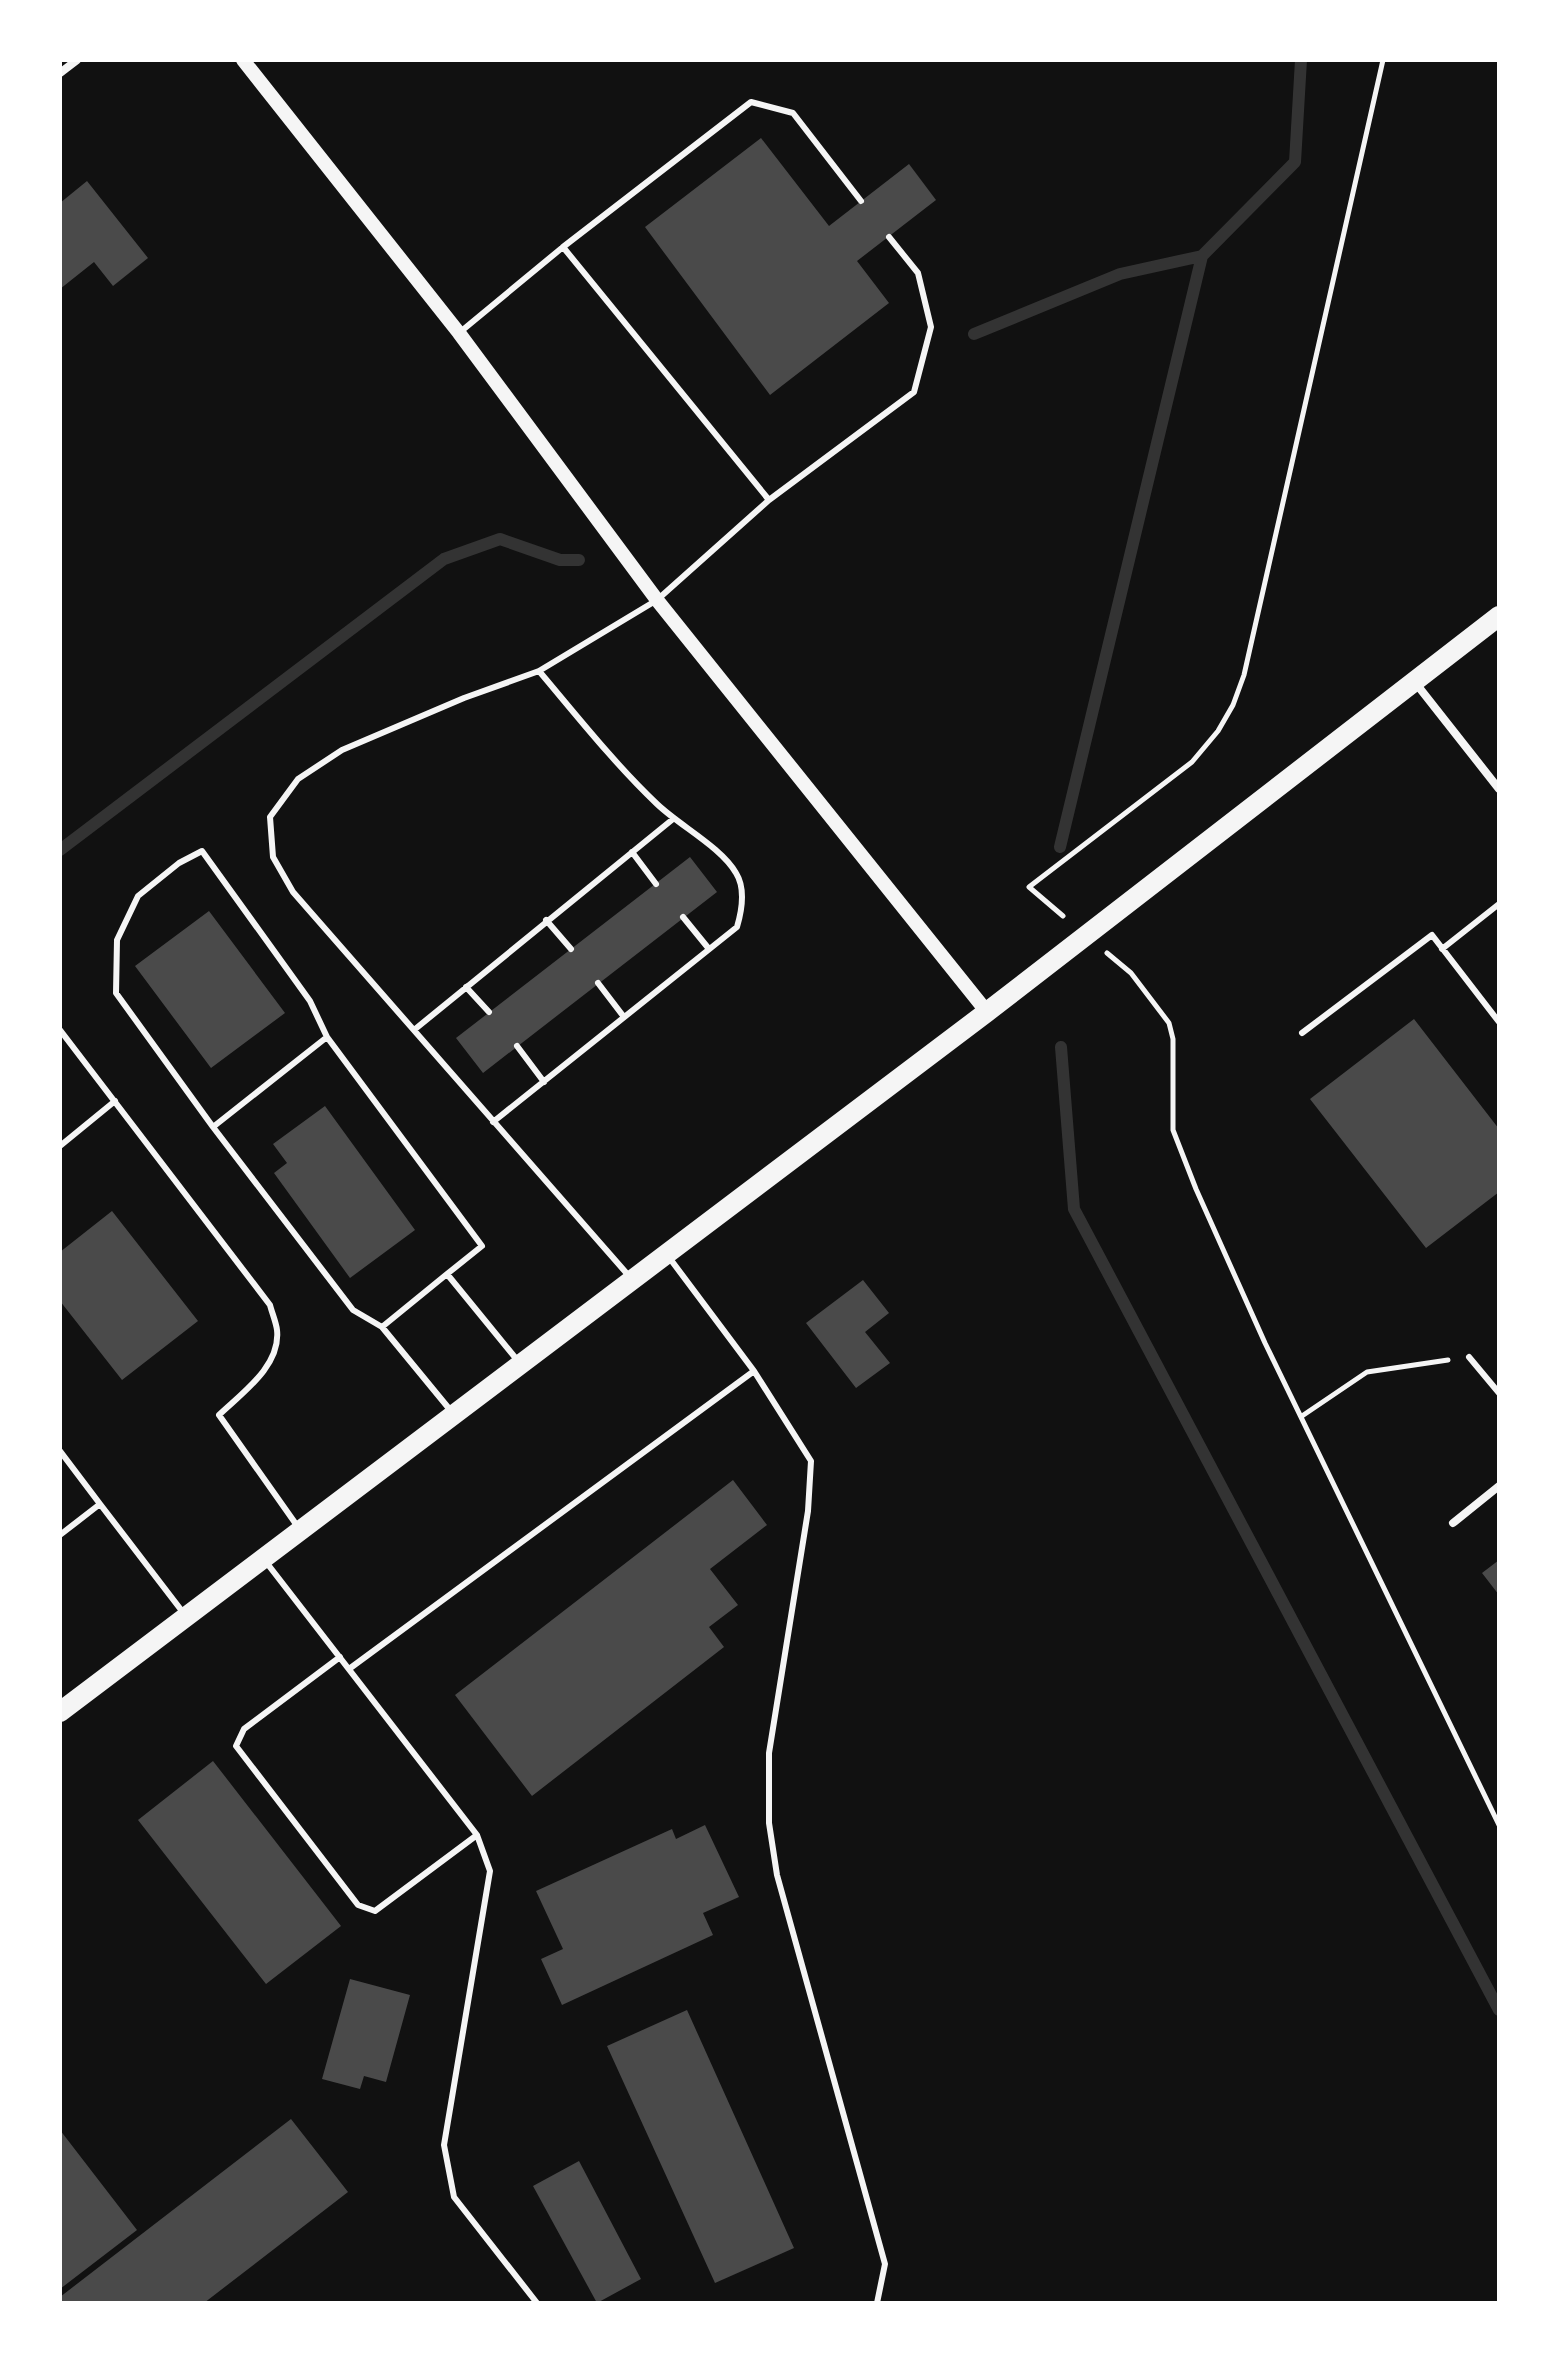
<svg xmlns="http://www.w3.org/2000/svg" width="1559" height="2363" font-family="'IBM Plex Serif',serif">
<rect width="100%" height="100%" fill="#111"/>
<g fill="none" stroke-linecap="round" stroke-linejoin="round">
<path stroke="#333" stroke-width="12" d="M974,334l146,-60 82,-18
M1060,847l142,-591 93,-94 6,-102
M60,850l384,-291 56,-20 60,21h19
M1061,1047l13,162 425,801"/>
</g>
<path fill="#4a4a4a" d="M761,138l68,88 80,-62 27,36 -79,61 32,42 -119,92 -125,-168z
M87,181l61,77 -35,28 -19,-24 -34,27v-86z
M690,857l27,35 -234,181 -27,-35z
M209,911l76,102 -74,55 -76,-102z
M1414,1019l85,110v63l-73,56 -116,-149z
M325,1106l90,124 -65,48 -76,-105 13,-10 -14,-19z
M112,1211l86,110 -76,59 -62,-79v-49z
M863,1280l26,33 -24,19 25,31 -34,25 -50,-65z
M733,1480l34,45 -57,44 28,36 -29,22 15,20 -192,149 -77,-101z
M1499,1560v35l-17,-22z
M213,1761l128,165 -75,58 -128,-164z
M705,1825l34,72 -36,16 10,22 -151,70 -21,-46 22,-10 -27,-58 136,-62 4,10z
M350,1979l60,16 -24,87 -22,-6 -4,13 -38,-10z
M687,2010l107,238 -79,35 -108,-237z
M291,2119l57,73 -144,111h-144v-6z
M60,2130l77,100 -77,59z
M579,2161l62,118 -44,24 -64,-117z"/>
<g fill="none" stroke-linecap="round" stroke-linejoin="round">
<path stroke="#f5f5f5" stroke-width="5" d="M1063,916l-34,-29 163,-125 26,-31 15,-26 11,-30 139,-615
M1107,953l24,20 38,50 4,16v91l23,59 69,154 234,482
M1302,1416l65,-44 81,-12"/>
<path stroke="#f5f5f5" stroke-width="6" d="M563,247l188,-145 42,11 68,88
M459,333l104,-86 206,253 -112,100 -118,71 -75,27 -122,52 -44,29 -28,38 3,40 20,35 336,384
M769,500l145,-108 17,-65 -13,-54 -29,-36
M632,852l24,32
M683,917l26,32
M546,920l25,29
M1442,949l57,-45
M598,983l26,34
M466,987l23,25
M60,1030l210,275c2,8 6,17 7,25 4,36 -35,63 -58,85l79,112
M414,1030l259,-211
M1302,1033l130,-98 67,87
M517,1046l27,36
M493,1122l244,-195c5,-17 9,-38 -1,-54 -15,-26 -56,-47 -79,-69 -43,-41 -80,-88 -118,-133
M213,1127l-97,-134 1,-53 21,-44 41,-33 23,-12 108,150 17,36
M60,1146l55,-45
M668,1256l86,115 57,90 -3,50 -39,242v70l8,52 108,389 -8,39
M447,1274l-65,53 -29,-17 -140,-183 114,-90 155,209 -35,28 71,87
M382,1327l69,84
M1469,1357l30,36
M60,1451l40,53 -40,31
M100,1504l85,111
M266,1562l211,273 13,36 -46,274 10,52 83,106
M340,1657l-96,72 -8,17 122,159 17,6 102,-76
M349,1669l405,-298"/>
<path stroke="#f5f5f5" stroke-width="8" d="M60,73l17,-13
M1414,681l85,108
M1453,1523l46,-37"/>
<path stroke="#f5f5f5" stroke-width="14" d="M243,60l216,273 198,267 330,412"/>
<path stroke="#f5f5f5" stroke-width="20" d="M60,1712l927,-700 512,-396"/>
</g>
<rect width="1559" height="2363" fill="none" stroke="#ffffff" stroke-width="124"/>
</svg>
